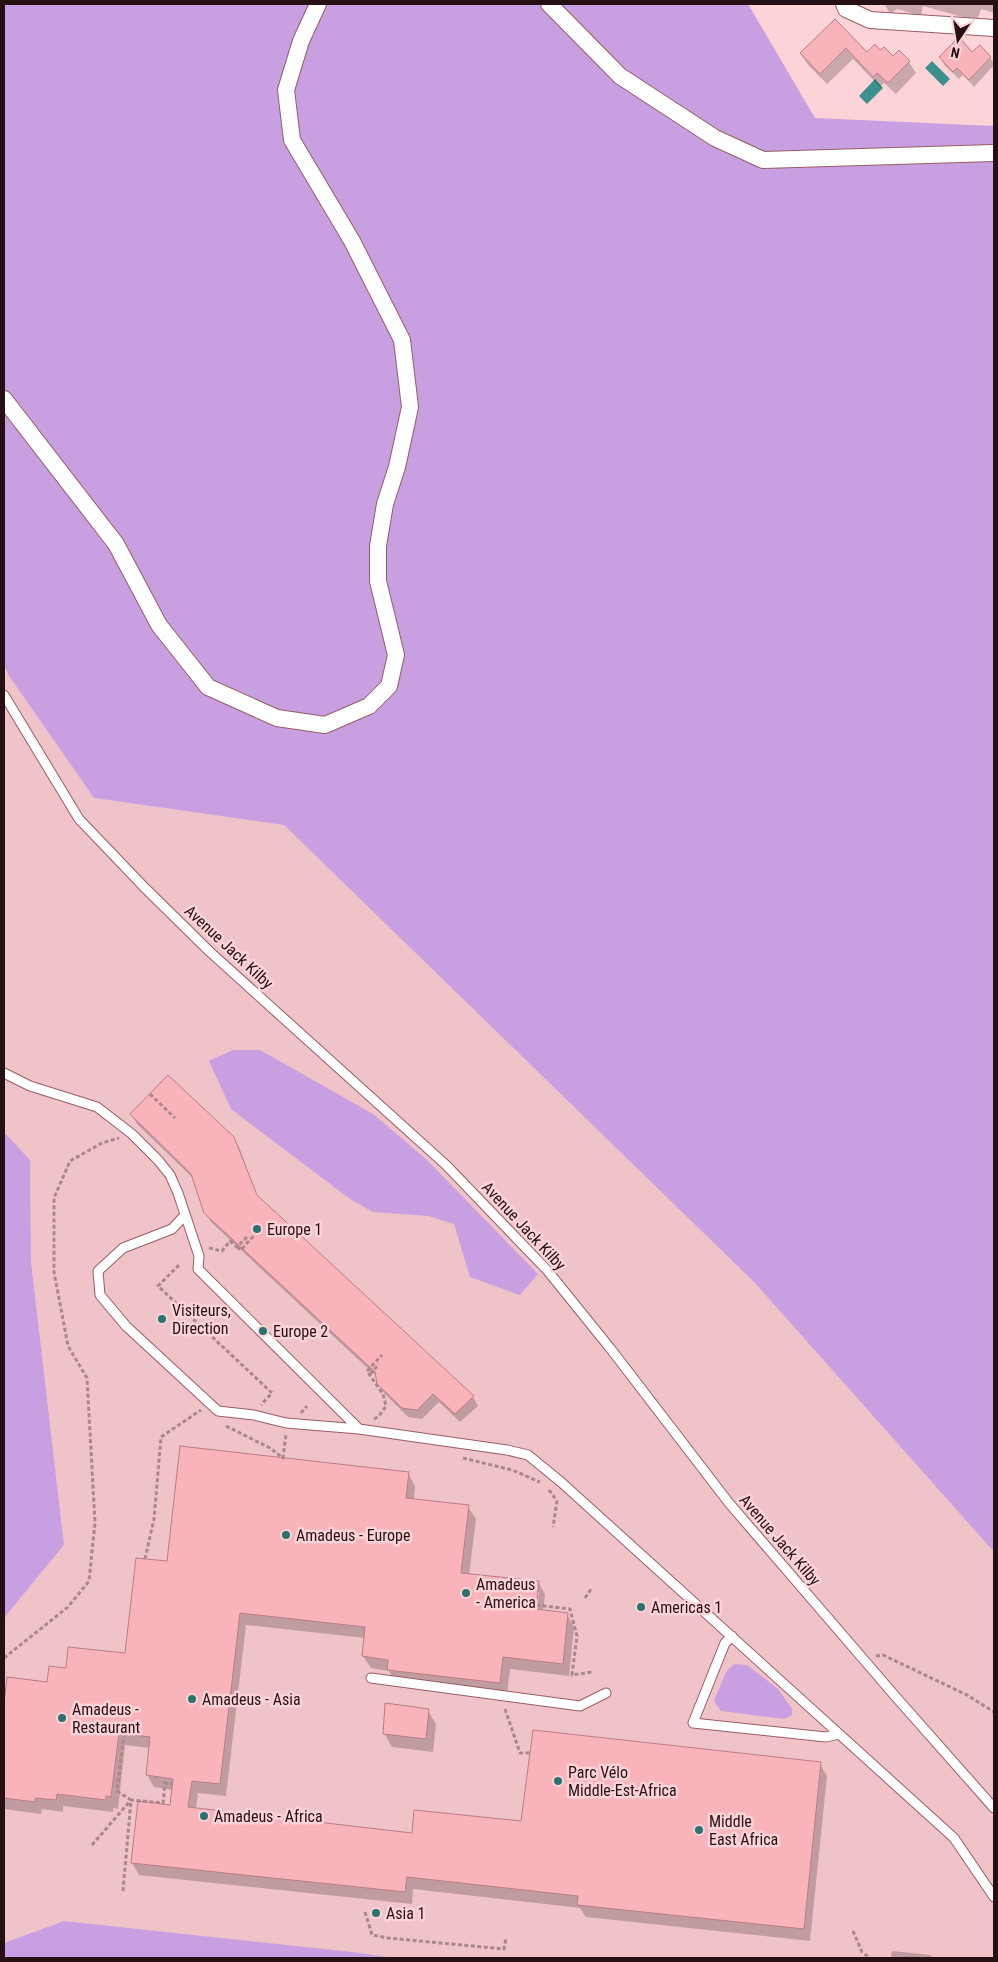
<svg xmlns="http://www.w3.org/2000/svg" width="998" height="1962" font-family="'Roboto Condensed',sans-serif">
<rect width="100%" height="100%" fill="#fcd3d7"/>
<path fill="#f0c3c8" d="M4,665l5,11 85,122 190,27 470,457 240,270v406h-599l-331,-37 -60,22v-325l60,-73 -33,-284 -1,-101 -26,-28z"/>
<path fill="#c89fe1" d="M4,4h744l67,114 179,8v1426l-240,-270 -470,-457 -190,-27 -85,-122 -5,-11z
M233,1050h27l113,64 53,45 112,115 -18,21 -50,-18 -16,-53 -26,-8 -55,-4 -23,-13 -119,-90 -22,-48z
M4,1132l26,28 1,101 33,284 -60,73z
M734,1664l13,1 31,24 14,20v6l-8,4 -63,-8 -7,-10 12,-29z
M64,1921l288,31 43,6h-391v-15z"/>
<path fill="#3c918e" d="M932,61l18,18 -7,7 -18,-18z
M875,79l8,9 -16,16 -8,-8z"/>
<path fill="#0003" fill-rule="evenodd" d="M879,4h115v9l-13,-4 -4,12 -54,-15 -2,10 -24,-7 -7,5 -5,-9z
M835,21l32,33 13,-2 13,6 6,-6 10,10 7,11 -20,21 -12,-11 -4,4 -27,-28 -26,25 -19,-19 -7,-11z
M972,54l18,3 4,8 -20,22 -11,-12 -4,4 -14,-13 -5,-9z
M132,1115l101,23 6,9 19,52 215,198 5,9 -18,16 -21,-20 -17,17 -14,-2 -24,-24 -6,-9 -1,-7 -166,-155 -6,-10 -11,-33 -57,-55z
M408,1473l7,13 -1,15 54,6 8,12 -7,56 69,7 7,12 -2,17 24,3 7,13 -5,49 -59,-7 -3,26 -112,-13 -6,-11 -18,-3 -8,-12 2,-18 -119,-13 -20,171 -28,-3 -2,16 217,25 109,-12 298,-58 7,12 -17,165 -224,-24 -6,-9 -167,-19 -1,15 -273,-29 -7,-12 39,-57 2,-16 -19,-3 -7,-12 3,-27 -25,-3 -7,64 -5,-1v4l-50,-6v6l-21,-3 -1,5 -37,-5v-92l4,-39 40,5 19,-13 59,-15 42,-92zM536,1592h3l-3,23h-2z
M428,1711l8,13 -3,28 -41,-5 -8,-14z
M892,1951l39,4 1,3h-41z"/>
<path fill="#f9b4bb" stroke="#ba7d84" d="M835,19l32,33 8,-8 5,6 4,-3 9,9 6,-6 11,11 -22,22 -11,-10 -4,4 -27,-29 -26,26 -20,-21z
M959,37l13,15 8,-7 11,12 -22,23 -12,-12 -4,4 -14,-15z
M168,1075l66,62 23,58 217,201 -19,18 -22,-20 -16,16 -15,-2 -25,-24 -2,-12 -171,-159 -13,-39 -61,-60z
M180,1446l229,26 -3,26 63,7 -8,68 78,8 -3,28 32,4 -5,51 -60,-7 -3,26 -113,-13 1,-10 -26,-4 3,-29 -125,-14 -20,171 -28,-3 -4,26 224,26 2,-23 107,11 12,-91 288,32 -17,167 -227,-24 1,-9 -171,-19 -2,15 -274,-29 7,-62 32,4 3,-26 -27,-4 4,-38 -31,-4 -8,64 -5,-1v4l-49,-6 -1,6 -21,-2v4l-31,-4v-94l3,-27 40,5 2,-16 17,2 2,-21 57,6 11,-95 31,3z
M385,1703l44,6 -3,30 -43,-5z"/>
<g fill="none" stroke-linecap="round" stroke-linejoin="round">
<defs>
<path id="service" d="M4,695l75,124 65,68 65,64 237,214 101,105 63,78 119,155 166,193 99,112
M4,1073l26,13 67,21 35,27 26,26 12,15 8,18 21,63 -1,13 161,160
M185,1215l-13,14 -49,19 -25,23 2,24 26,31 92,85 36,4 32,8 73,6 148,21 21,5 33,27 393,356 40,59
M732,1636l-7,7 -32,80 133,14 13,-3
M371,1678l209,28 26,-13"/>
<path id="minor" d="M549,4l71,72 95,62 48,22 231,-7
M844,4l2,5 24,11 124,8
M4,399l112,145 43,81 49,62 69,31 48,7 44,-19 20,-20 7,-31 -18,-74v-35l7,-42 12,-37 13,-60 -8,-67 -50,-99 -60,-101 -6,-50 15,-49 17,-37"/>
</defs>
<use href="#service" stroke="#975d64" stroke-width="11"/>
<use href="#minor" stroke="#975d64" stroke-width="18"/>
<path stroke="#a9878b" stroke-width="3" stroke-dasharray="4 2.5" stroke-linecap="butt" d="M150,1094l25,24
M237,1247l4,3 16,-18
M209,1248l13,3 8,-10 7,6 10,-10
M179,1265l-21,21 114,107 -11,12
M370,1374l9,-10
M301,1413l6,-7
M374,1419l5,-3 7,-10 -3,-12 -16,-23 15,-16
M226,1426l44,22 13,10 3,-24
M463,1458l49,12 28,12
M549,1490l8,11 -4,26
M145,1559l9,-40 7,-82 40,-27
M585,1598l6,-9
M536,1605l34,4 7,27 -5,39 20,-3
M876,1656l7,-1 84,40 27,17
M4,1658l64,-51 21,-26 6,-58 -8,-145 -19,-32 -14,-74v-74l16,-37 32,-18 17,-5
M505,1709l15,44h10
M92,1845l39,-45 32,3 2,-20 7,1
M123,1891l8,-91 -14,-9 7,-57
M365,1912l7,23 16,3 116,11 2,-11
M853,1931l9,21 8,6"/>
<use href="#service" stroke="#fff" stroke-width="9"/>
<use href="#minor" stroke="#fff" stroke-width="16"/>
</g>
<g fill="#297371" stroke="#fcd3d7" stroke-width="2">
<circle cx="257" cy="1229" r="5"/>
<circle cx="162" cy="1319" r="5"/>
<circle cx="263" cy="1331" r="5"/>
<circle cx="286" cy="1535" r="5"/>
<circle cx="466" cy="1593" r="5"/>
<circle cx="641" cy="1607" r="5"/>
<circle cx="192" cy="1699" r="5"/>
<circle cx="62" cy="1718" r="5"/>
<circle cx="558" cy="1781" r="5"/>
<circle cx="204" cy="1816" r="5"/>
<circle cx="699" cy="1830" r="5"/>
<circle cx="376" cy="1913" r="5"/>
</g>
<g text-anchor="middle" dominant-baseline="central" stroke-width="5" stroke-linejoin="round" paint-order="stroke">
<g font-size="16" fill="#271014" stroke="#fcd3d7">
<text transform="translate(229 947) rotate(43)">Avenue Jack Kilby</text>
<text transform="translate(524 1226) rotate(47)">Avenue Jack Kilby</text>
<text transform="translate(780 1540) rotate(49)">Avenue Jack Kilby</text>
</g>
<g font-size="16" fill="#271014" stroke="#fcd3d7" text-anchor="start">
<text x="267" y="1229">Europe 1</text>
<text x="172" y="1310">Visiteurs,<tspan x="172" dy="18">Direction</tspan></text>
<text x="273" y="1331">Europe 2</text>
<text x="296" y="1535">Amadeus - Europe</text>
<text x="476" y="1584">Amadeus<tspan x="476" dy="18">- America</tspan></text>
<text x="651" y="1607">Americas 1</text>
<text x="202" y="1699">Amadeus - Asia</text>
<text x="72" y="1709">Amadeus -<tspan x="72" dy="18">Restaurant</tspan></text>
<text x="568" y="1772">Parc Vélo<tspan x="568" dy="18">Middle-Est-Africa</tspan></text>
<text x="214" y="1816">Amadeus - Africa</text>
<text x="709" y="1821">Middle<tspan x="709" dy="18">East Africa</tspan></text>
<text x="386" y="1913">Asia 1</text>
</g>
</g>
<rect width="998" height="1962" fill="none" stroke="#271014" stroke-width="10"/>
<g transform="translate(958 40) rotate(192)" stroke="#fcd3d7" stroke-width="4" paint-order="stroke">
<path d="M0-4L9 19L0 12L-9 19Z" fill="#271014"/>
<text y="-8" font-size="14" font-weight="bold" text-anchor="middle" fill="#271014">N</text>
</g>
</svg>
